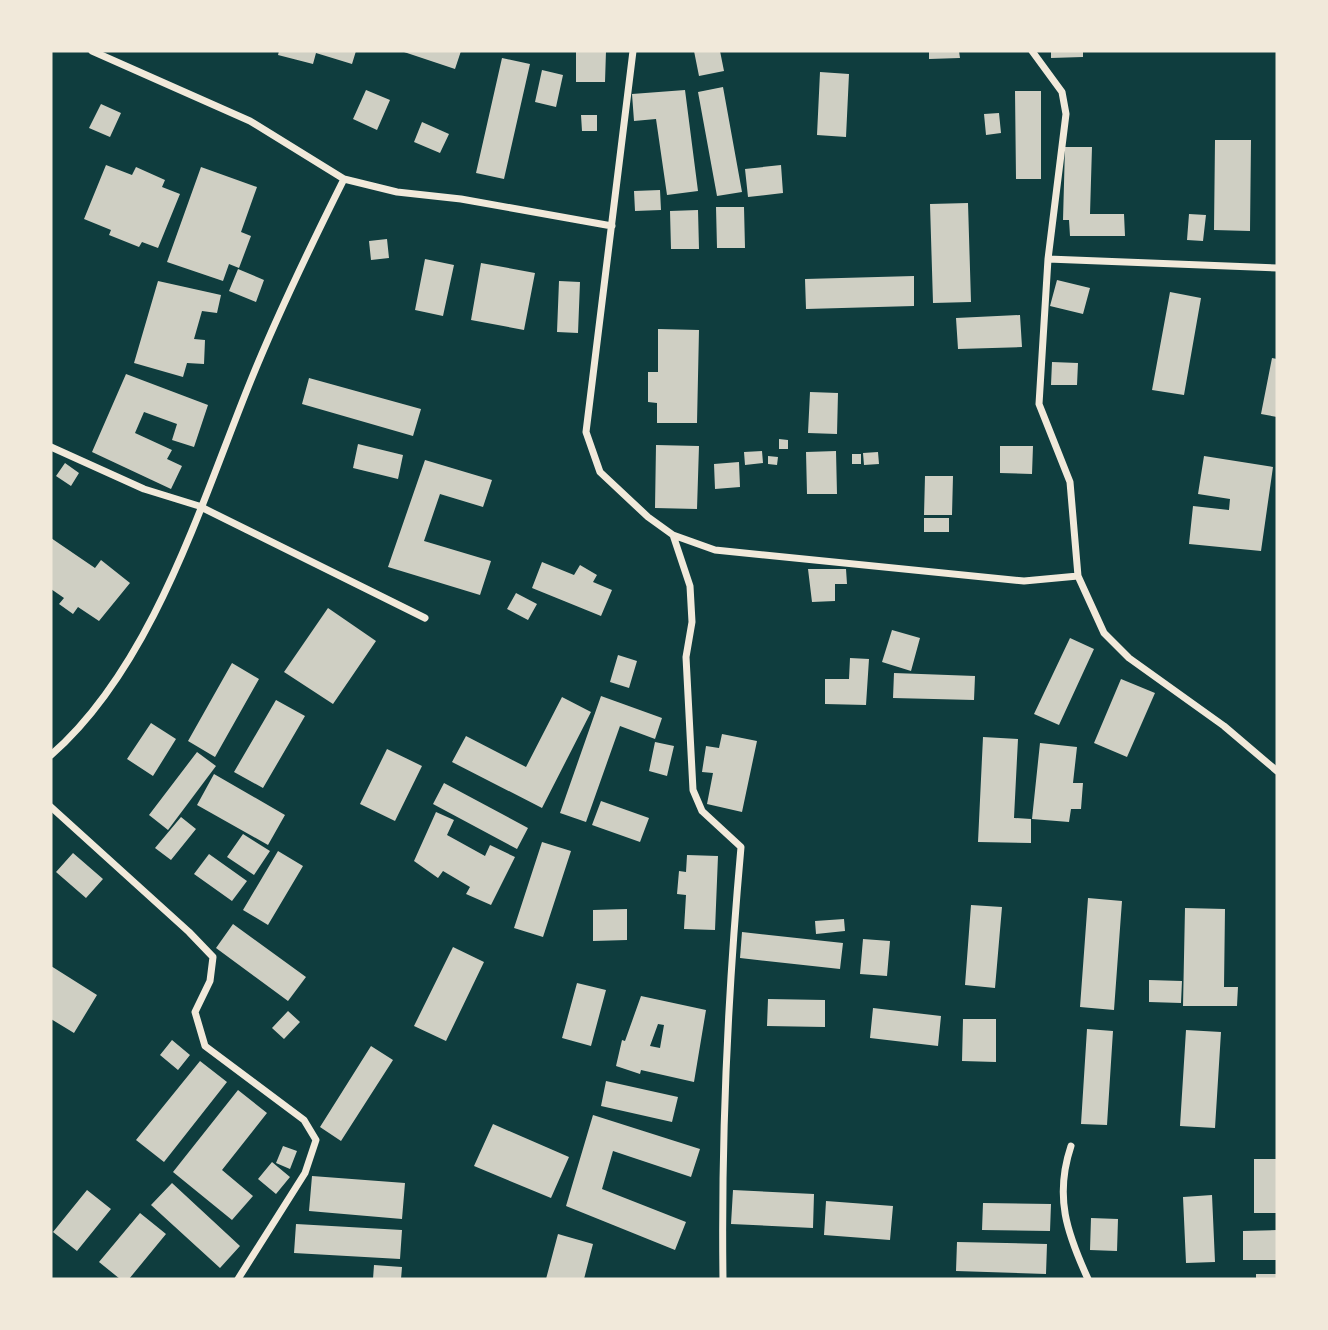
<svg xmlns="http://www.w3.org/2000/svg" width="1328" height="1330" font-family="'Fira Sans Condensed',sans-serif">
<rect width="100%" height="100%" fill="#0f3d3e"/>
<path fill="#cfcfc3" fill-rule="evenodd" d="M279,51h77l-4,13 -36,-11 -3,11 -35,-9z
M401,51h60l-6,18z
M576,51h30l-1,31h-29z
M694,51h26l4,20 -25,5z
M929,51h30l1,7 -31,1z
M1051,51h32v6l-32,1z
M502,58l28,6 -26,115 -28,-6z
M542,70l21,5 -7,32 -21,-5z
M820,72l29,2 -3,63 -29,-2z
M723,87l19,105 -25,4 -19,-104z
M366,90l24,10 -13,30 -24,-11z
M685,90l13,101 -31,4 -11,-76 -22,2 -2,-27z
M1015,91h26v88h-25z
M101,104l20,9 -11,24 -21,-9z
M999,113l2,20 -15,2 -2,-21z
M581,115h16v16h-15z
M422,122l27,12 -9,19 -26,-11z
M1215,140h36l-1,91 -36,-1z
M1065,147h27l-2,67h34l1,22h-55l-1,-16h-6z
M106,165l26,10 4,-8 29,13 -3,7 18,7 -22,54 -16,-6 -3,5 -30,-12 2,-5 -27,-11z
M781,165l2,28 -35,4 -3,-28z
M201,167l56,20 -16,45 10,4 -12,32 -10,-4 -6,17 -56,-19z
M660,190l1,20 -26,1 -1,-20z
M968,203l3,99 -38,1 -3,-99z
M716,207h28l1,41h-28z
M698,210l1,39h-28l-1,-38z
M1189,214l17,1 -3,26 -16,-1z
M387,239l2,19 -18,2 -2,-19z
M425,259l29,6 -11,51 -28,-6z
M481,263l54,10 -11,57 -53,-10z
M238,269l26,11 -8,22 -27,-11z
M914,276v30l-108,3 -1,-30z
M1057,280l33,8 -7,26 -33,-8z
M158,281l63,14 -4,18 -15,-2 -8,28 11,1 -1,24 -17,-1 -4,14 -49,-14z
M559,281l21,1 -2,51 -21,-1z
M1170,292l31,6 -17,97 -32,-5z
M1020,315l2,32 -64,2 -2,-31z
M658,329l41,1 -2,93h-40v-20l-9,-1v-30h10z
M1272,358l5,1v58l-16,-3z
M1052,362l26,1 -1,22h-26z
M126,374l82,31 -14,42 -22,-7 5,-16 -33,-12 -9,21 37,17 -5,9 15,7 -11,23 -79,-37z
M309,378l112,31 -8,27 -111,-32z
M810,392l28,1 -1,41 -29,-1z
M779,439l9,1v9h-9z
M358,444l45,11 -5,24 -45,-11z
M656,445l43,1 -2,63 -42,-1z
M1000,446h33l-1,28 -32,-1z
M762,451l1,12 -18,2 -1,-13z
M836,451l1,43h-30l-1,-42z
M878,452l1,12 -15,1 -1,-12z
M852,454h9v10h-9z
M768,456l10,1 -1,8 -9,-1z
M1204,456l69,11 -12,84 -72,-7 4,-38 36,4 1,-11 -32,-5z
M425,460l67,20 -9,27 -43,-13 -16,47 67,20 -11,34 -92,-28z
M739,462l1,25 -25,2 -1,-25z
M65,463l14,10 -8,13 -15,-10z
M925,476h28l-1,39h-28z
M924,518h25v14h-25z
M51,538l44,30 6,-8 29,23 -31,38 -21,-14 -5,7 -14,-10 5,-6 -13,-9z
M542,562l32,13 6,-10 17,10 -4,7 19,8 -11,26 -69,-28z
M808,569h38l1,15h-12v17l-23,1z
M516,593l21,11 -9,16 -21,-11z
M328,608l48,33 -43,63 -49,-32z
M892,630l28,8 -9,33 -29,-9z
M1070,638l24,11 -35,76 -25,-11z
M618,655l19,6 -8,27 -19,-6z
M850,658l19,1 -3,46 -41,-1v-25h24z
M232,663l27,16 -44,78 -27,-16z
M894,673l81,3 -1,24 -81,-2z
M1121,679l34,14 -28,64 -33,-14z
M601,696l61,22 -7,21 -35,-13 -34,96 -26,-9z
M562,697l29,15 -49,96 -90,-46 14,-26 60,31z
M276,700l29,16 -42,72 -29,-16z
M151,723l25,16 -23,37 -26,-17z
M722,734l35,7 -15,71 -35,-8 6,-31 -11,-1 4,-26 13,2z
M983,737l35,2 -4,79 17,1v24l-53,-1z
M655,742l19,4 -7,30 -18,-5z
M1040,743l37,4 -4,36h10l-2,26h-10l-2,13 -37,-3z
M387,749l35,17 -27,55 -35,-17z
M197,752l19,14 -48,64 -19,-15z
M214,774l71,41 -17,30 -71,-40z
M444,783l84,45 -11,21 -84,-45z
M601,801l48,17 -9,24 -48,-17z
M436,812l18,8 -7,15 38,21 5,-11 25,12 -24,48 -25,-11 4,-7 -27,-16 -5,7 -24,-17z
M181,817l15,12 -25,31 -16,-12z
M243,834l27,17 -16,24 -27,-18z
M542,842l29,9 -28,86 -29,-9z
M278,851l25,15 -35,59 -25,-15z
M73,853l30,26 -17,19 -30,-26z
M209,854l38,27 -15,20 -38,-27z
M687,855l31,1 -3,74 -31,-1 2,-34 -9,-1 2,-23 7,1z
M1088,898l34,3 -8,109 -34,-3z
M971,905l31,2 -7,81 -30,-3z
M1185,908l40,1 -1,78h14l-1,19h-54z
M627,909v31l-34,1v-31z
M844,919l1,12 -29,3 -1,-13z
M233,924l73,53 -18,24 -72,-53z
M742,932l101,11 -3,26 -100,-11z
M863,939l27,2 -3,35 -27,-2z
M453,947l31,15 -38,79 -32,-15z
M51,966l46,29 -23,38 -23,-14z
M1149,980l33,1 -1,22 -32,-1z
M577,983l29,7 -15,56 -29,-8z
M641,996l65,14 -12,72 -53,-12 -1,4 -24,-8 6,-26 3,1zM658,1024l6,1 -4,23 -10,-2z
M768,999l57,1v27l-58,-1z
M873,1008l68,8 -3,30 -68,-8z
M288,1011l12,11 -16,17 -12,-11z
M963,1019h33v43l-34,-1z
M1087,1029l26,2 -6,94 -26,-1z
M1186,1030l35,2 -6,96 -35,-2z
M172,1040l18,15 -12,15 -18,-15z
M371,1046l22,14 -52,81 -21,-14z
M200,1061l27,21 -63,80 -28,-22z
M606,1081l72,16 -6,25 -71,-16z
M238,1090l29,23 -45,57 31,26 -21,24 -59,-48z
M593,1115l107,34 -9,28 -78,-26 -11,38 84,33 -11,28 -109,-44z
M493,1124l76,33 -18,41 -77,-32z
M283,1146l14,5 -7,18 -14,-6z
M1254,1159h23v54h-23z
M272,1162l18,15 -14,17 -18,-15z
M312,1176l93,7 -3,36 -93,-8z
M172,1183l68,63 -20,22 -69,-63z
M87,1190l24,19 -34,42 -24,-19z
M733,1190l81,4 -1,34 -82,-4z
M1212,1195l3,67 -29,1 -3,-66z
M826,1201l67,5 -3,34 -66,-5z
M983,1203l68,1 -1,27 -68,-1z
M140,1213l26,21 -37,45h-9l-21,-17z
M1091,1218l27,1 -1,32 -27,-1z
M296,1224l106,6 -2,29 -106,-6z
M1277,1230v30h-34v-29z
M558,1234l35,10 -9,35h-38z
M957,1242l90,2 -1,30 -90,-3z
M374,1265l28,2 -1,12h-28z
M1256,1274h21v5h-21z"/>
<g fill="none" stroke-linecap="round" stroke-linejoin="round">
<path stroke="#f1e9da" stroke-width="7" d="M92,51l158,70 94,58 53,13 64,7 151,27
M633,51l-47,381 14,40 48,45 25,18 42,15 309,31 54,-5
M1032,51l30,41 4,22 -18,145 -9,145 31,78 8,94 26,57 25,25 95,68 53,45
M1048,259l229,9
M51,447l93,42 55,17 226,112
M673,535l17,51 2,36 -6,35 7,133 9,21 39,36c-13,144 -20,288 -18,432
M51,755c102,-89 150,-252 200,-375 28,-69 60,-135 93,-201
M51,807l138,125 24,25 -3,24 -15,31 10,34 99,74 12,20 -11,33 -67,106
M1071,1146c-17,51 -4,87 17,133"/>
</g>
<rect width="1328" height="1330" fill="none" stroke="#f1e9da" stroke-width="105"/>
</svg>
